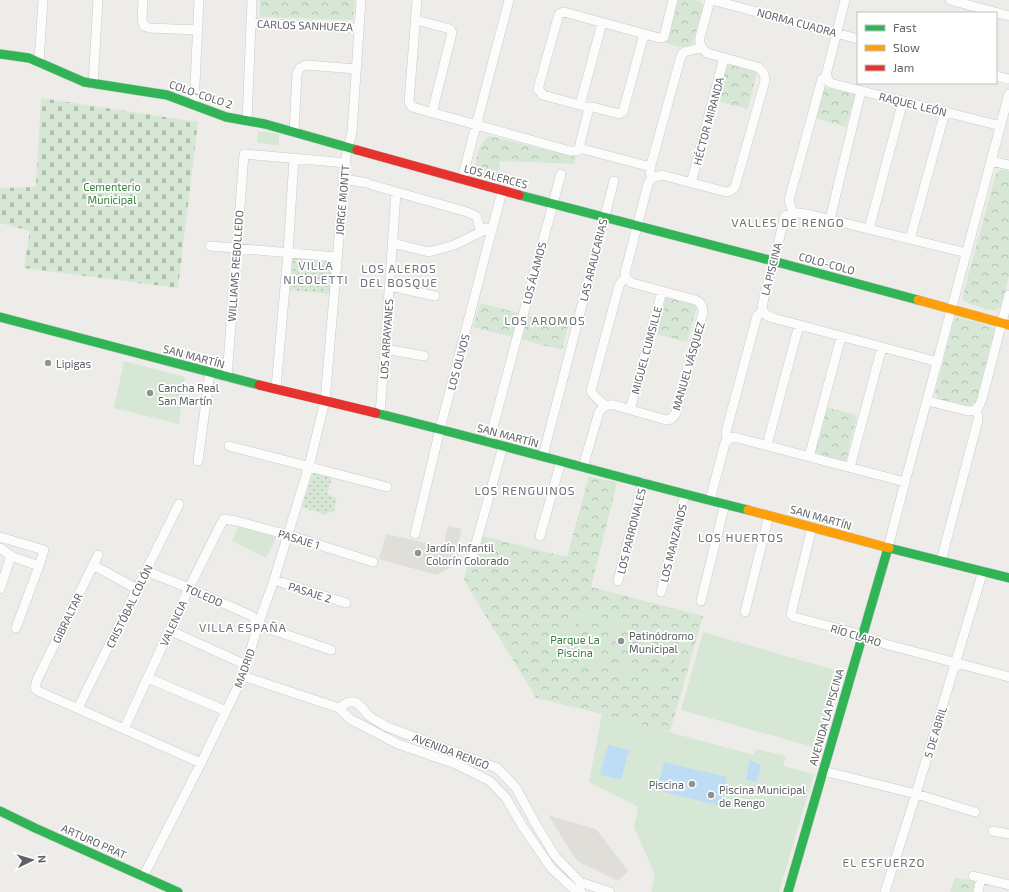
<svg xmlns="http://www.w3.org/2000/svg" width="1009" height="892" font-family="'Exo 2',sans-serif">
<defs>
<pattern id="grass-dots" width="8" height="8" patternUnits="userSpaceOnUse"><rect width="8" height="8" fill="#d6e8d5"/><path d="M2 2h.1M6 6h.1" fill="none" stroke="#b1bfb1" stroke-width="1.8" stroke-linecap="round"/></pattern>
<pattern id="forest-crowns" width="20" height="18" patternUnits="userSpaceOnUse"><rect width="20" height="18" fill="#d6e8d5"/><path d="M2 6a3 3 0 1 1 6 0M12 15a3 3 0 1 1 6 0" fill="none" stroke="#b1bfb1"/></pattern>
<pattern id="cemetery-stones" width="16" height="16" patternUnits="userSpaceOnUse"><rect width="16" height="16" fill="#d6e8d5"/><path d="M2 7V4a2 2 0 0 1 4 0v3zM10 15v-3a2 2 0 0 1 4 0v3z" fill="#b1bfb1"/></pattern>
</defs>
<rect width="100%" height="100%" fill="#edece8"/>
<path fill="#e0ded8" d="M448,526l14,3 -11,38 -14,8 -58,-16 7,-25 57,13z
M548,815l48,14 32,42 -10,10 -41,-20z"/>
<path fill="url(#grass-dots)" d="M293,257l42,4 -3,33 -42,-4z
M314,469l19,4 -6,21 10,4 -4,15 -5,-1 -2,3 -24,-8z"/>
<path fill="url(#forest-crowns)" d="M260,0h95l-2,20 -93,-3z
M679,0h14l7,1 3,6 -10,36c-10,6 -16,4 -26,0l11,-42z
M726,64l31,8 -9,37 -32,-8z
M823,87l32,7 -9,33 -31,-9z
M490,136l86,21 -2,7 -74,-3 -4,21 -18,-5 -4,-5c3,-13 3,-29 16,-36z
M1002,169l7,2v105l-8,32 -8,3 -24,-7 -7,-5 34,-126z
M666,297l31,9 -10,36 -31,-8z
M480,303l88,23 -6,24 -89,-23z
M958,317l32,9 5,3 -19,73 -6,4 -31,-7 -4,-6 19,-73z
M825,407l32,8 -11,46 -32,-8z
M589,476l28,7 -26,104 112,29 -33,116 -10,-3 -2,1 -72,-20 -50,-12 -72,-118 11,-46 92,23z
M955,878l21,3 -3,11h-23z"/>
<path fill="url(#cemetery-stones)" d="M41,98l157,24 -20,166 -154,-20 6,-37 -30,-8v-35l36,-1z"/>
<path fill="#d6e8d5" fill-rule="evenodd" d="M258,131l21,3v11l-22,-2z
M124,361l61,16 -6,47 -65,-16z
M241,521l35,17 -10,20 -34,-17z
M586,614h5l79,24c21,15 13,43 -14,46l-85,-26c-18,-16 -8,-42 15,-44zM583,621h5l79,23c2,3 5,5 6,8 5,11 -3,22 -13,25l-82,-23 -5,-6 -3,-6 -1,-5 5,-12z
M703,632l135,39 -21,77 -136,-38z
M602,714l152,41 2,-6 30,7 -3,10 31,8 -35,118h-128l4,-17 -21,-48 4,-20 -49,-25z"/>
<path fill="#bfdcf5" d="M608,745l21,5 -8,30 -21,-5z
M750,760l11,5 -4,17 -11,-2z
M664,762l63,15 -7,29 -63,-16z"/>
<g fill="none" stroke-linecap="round" stroke-linejoin="round">
<defs>
<path id="street" d="M143,0l-1,20 2,6 6,2 48,2
M417,0l-8,102 3,5 158,44h7l2,-3 9,-36 -1,-5
M712,0l146,39
M845,0l-19,75 4,8 171,43
M950,0l59,16
M416,20l34,9 2,4 -20,80
M251,23l108,5
M644,34l-21,78 -4,2 -26,-7h-6l-44,-12 -5,-6 21,-75 5,-2 95,26 5,-1 9,-37
M39,62l4,-62
M996,76l13,3
M93,84l5,-84
M194,105l5,-105
M580,105l22,-82
M247,121l5,-121
M294,132l3,-58 3,-6 6,-3 50,4
M579,148l72,19
M991,161l18,4
M344,179l23,4
M462,179l47,-179
M652,179l-2,-7 1,-7 30,-109 3,-4 12,-3 5,-2
M691,183l33,-125
M372,185l95,27 9,4 4,12 7,1 6,-2
M793,213l-4,-13 33,-121h5
M830,219l31,-128
M869,229l34,-128
M910,239l35,-127
M393,243l36,9 25,-7 33,-16
M210,246l127,11
M390,286l45,10
M763,311l-1,-5 23,-90c7,-4 14,-3 22,-2l160,39
M763,311l3,4 7,3 165,44
M385,349l39,7
M227,377l17,-223 92,8 9,2
M276,388l12,-135 6,-95
M928,401l40,10 7,-1
M605,406c-4,-6 -12,-8 -14,-16l28,-104 3,-5 4,-3
M630,410l32,-119
M975,410l4,-4 3,-7 27,-104
M380,414l5,-65 11,-157
M728,440l5,-3 5,1 167,44
M489,442l72,-268
M767,445l32,-120
M229,446l158,41
M543,456l71,-275
M809,457l32,-120
M198,461l12,-89
M583,467l16,-55c4,-6 9,-8 15,-7l52,15 5,-1 5,-6 27,-101c0,-6 -2,-10 -8,-12l-63,-17 -6,-5 -1,-5 23,-89c3,-6 7,-8 14,-9l64,17c6,-1 9,-3 10,-9l29,-102c0,-6 -2,-11 -8,-14l-50,-14c-6,-4 -8,-9 -7,-16l10,-37
M850,467l32,-120
M710,500l15,-57 3,-3 -2,-4v-4l31,-116 6,-5
M812,527l-21,87 3,3 69,18 7,5 139,37
M415,534l25,-105 60,-230 3,-8
M540,536l21,-75
M0,537l44,13 -5,16 -23,62
M0,548l11,8 28,10
M888,548l17,-66 104,-388
M473,554l30,-108
M98,555l-61,125 -2,8 3,3 163,72
M941,561l37,-141v-5l-3,-5
M93,565l44,24
M146,571l43,17 63,28 6,9 73,25
M274,580l72,23
M618,581l25,-99
M0,589l11,-33
M661,592l24,-98
M701,601l24,-97
M745,612l24,-97
M169,630l77,35
M243,676l96,32 11,11 48,25 58,20 34,17 16,17 17,29 29,42 22,20 7,3
M148,678l78,33
M78,708l101,-204
M339,708c4,-3 10,-7 15,-6 6,1 10,9 14,13 5,4 11,7 17,11l112,42 9,9 10,11 18,33 21,35 25,26 30,10
M124,729l65,-141 32,-64 3,-5 12,2 52,14 85,27
M823,771l93,23 59,18
M993,831l16,3
M973,876l36,9
M143,877l58,-114 42,-87 15,-51 16,-45 35,-114 16,-65 19,-222 2,-22 6,-25 9,-132
M885,892l31,-98 67,-223
M978,892l3,-14"/>
<path id="fast" d="M0,54l29,4 55,24 83,13 59,22 39,7 92,26
M519,195l254,66 145,39
M0,317l259,68
M376,413c124,31 247,66 372,97
M889,548l120,30
M0,811l35,17 143,64
M788,892l100,-344"/>
<path id="slow" d="M918,300l91,25
M748,510l141,38"/>
<path id="jam" d="M357,150l162,45
M259,385l117,28"/>
</defs>
<use href="#street" stroke="#cacaca" stroke-width="10"/>
<use href="#fast" stroke="#c9c9c9" stroke-width="10"/>
<use href="#slow" stroke="#c9c9c9" stroke-width="10"/>
<use href="#jam" stroke="#c9c9c9" stroke-width="10"/>
<use href="#street" stroke="#fcfcfc" stroke-width="9"/>
<use href="#fast" stroke="#30b455" stroke-width="9"/>
<use href="#slow" stroke="#ff9f0a" stroke-width="9"/>
<use href="#jam" stroke="#e5322d" stroke-width="9"/>
</g>
<g fill="#909294" stroke="#fff" stroke-width="1.5">
<circle cx="48" cy="363" r="4"/>
<circle cx="150" cy="393" r="4"/>
<circle cx="418" cy="553" r="4"/>
<circle cx="621" cy="641" r="4"/>
<circle cx="692" cy="784" r="4"/>
<circle cx="711" cy="795" r="4"/>
</g>
<g text-anchor="middle" dominant-baseline="central" stroke-width="3.5" stroke-linejoin="round" paint-order="stroke">
<g font-size="11" fill="#5e6166" stroke="#fff">
<text transform="translate(797 22) rotate(15)">NORMA CUADRA</text>
<text transform="translate(305 25) rotate(2)">CARLOS SANHUEZA</text>
<text transform="translate(201 94) rotate(19)">COLO-COLO 2</text>
<text transform="translate(913 104) rotate(14)">RAQUEL LEÓN</text>
<text transform="translate(708 121) rotate(-75)">HÉCTOR MIRANDA</text>
<text transform="translate(496 176) rotate(15)">LOS ALERCES</text>
<text transform="translate(342 200) rotate(-85)">JORGE MONTT</text>
<text transform="translate(593 260) rotate(-76)">LAS ARAUCARIAS</text>
<text transform="translate(827 263) rotate(15)">COLO-COLO</text>
<text transform="translate(235 266) rotate(-86)">WILLIAMS REBOLLEDO</text>
<text transform="translate(771 269) rotate(-76)">LA PISCINA</text>
<text transform="translate(534 273) rotate(-75)">LOS ÁLAMOS</text>
<text transform="translate(386 339) rotate(-86)">LOS ARRAYANES</text>
<text transform="translate(646 350) rotate(-75)">MIGUEL CUMSILLE</text>
<text transform="translate(194 356) rotate(15)">SAN MARTÍN</text>
<text transform="translate(458 362) rotate(-75)">LOS OLIVOS</text>
<text transform="translate(688 366) rotate(-74)">MANUEL VÁSQUEZ</text>
<text transform="translate(508 435) rotate(15)">SAN MARTÍN</text>
<text transform="translate(821 517) rotate(16)">SAN MARTÍN</text>
<text transform="translate(631 531) rotate(-76)">LOS PARRONALES</text>
<text transform="translate(299 539) rotate(17)">PASAJE 1</text>
<text transform="translate(673 543) rotate(-76)">LOS MANZANOS</text>
<text transform="translate(310 592) rotate(18)">PASAJE 2</text>
<text transform="translate(204 595) rotate(24)">TOLEDO</text>
<text transform="translate(129 606) rotate(-64)">CRISTÓBAL COLÓN</text>
<text transform="translate(67 618) rotate(-64)">GIBRALTAR</text>
<text transform="translate(173 623) rotate(-65)">VALENCIA</text>
<text transform="translate(856 635) rotate(17)">RÍO CLARO</text>
<text transform="translate(244 668) rotate(-70)">MADRID</text>
<text transform="translate(826 717) rotate(-74)">AVENIDA LA PISCINA</text>
<text transform="translate(935 732) rotate(-73)">5 DE ABRIL</text>
<text transform="translate(451 751) rotate(21)">AVENIDA RENGO</text>
<text transform="translate(94 841) rotate(24)">ARTURO PRAT</text>
</g>
<g font-size="11" fill="#3a8140" stroke="#fff">
<text x="112" y="186">Cementerio<tspan x="112" dy="13">Municipal</tspan></text>
<text x="575" y="639">Parque La<tspan x="575" dy="13">Piscina</tspan></text>
</g>
<g font-size="11" fill="#5e6166" stroke="#fff" text-anchor="start">
<text x="56" y="363">Lipigas</text>
<text x="158" y="387">Cancha Real<tspan x="158" dy="13">San Martín</tspan></text>
<text x="426" y="547">Jardín Infantil<tspan x="426" dy="13">Colorín Colorado</tspan></text>
<text x="629" y="635">Patinódromo<tspan x="629" dy="13">Municipal</tspan></text>
<text x="684" y="784" text-anchor="end">Piscina</text>
<text x="719" y="789">Piscina Municipal<tspan x="719" dy="13">de Rengo</tspan></text>
</g>
<g font-size="12" letter-spacing="1" fill="#6f7378" stroke="#fff">
<text x="788" y="222">VALLES DE RENGO</text>
<text x="316" y="265">VILLA<tspan x="316" dy="14">NICOLETTI</tspan></text>
<text x="399" y="268">LOS ALEROS<tspan x="399" dy="14">DEL BOSQUE</tspan></text>
<text x="545" y="320">LOS AROMOS</text>
<text x="525" y="490">LOS RENGUINOS</text>
<text x="741" y="537">LOS HUERTOS</text>
<text x="243" y="627">VILLA ESPAÑA</text>
<text x="884" y="862">EL ESFUERZO</text>
</g>
</g>
<rect x="857" y="12" width="140" height="72" fill="#ffffff" stroke="#bfc0c2"/>
<rect x="865" y="25" width="20" height="6" fill="#30b455" stroke="#bfc0c2"/>
<text x="893" y="32" font-size="12" fill="#5e6166">Fast</text>
<rect x="865" y="45" width="20" height="6" fill="#ff9f0a" stroke="#bfc0c2"/>
<text x="893" y="52" font-size="12" fill="#5e6166">Slow</text>
<rect x="865" y="65" width="20" height="6" fill="#e5322d" stroke="#bfc0c2"/>
<text x="893" y="72" font-size="12" fill="#5e6166">Jam</text>
<g transform="translate(32 860) rotate(85)" stroke="#ffffff" stroke-width="3" paint-order="stroke">
<path d="M0-3L7 15L0 10L-7 15Z" fill="#5e6166"/>
<text y="-6" font-size="11" font-weight="bold" text-anchor="middle" fill="#5e6166">N</text>
</g>
</svg>
